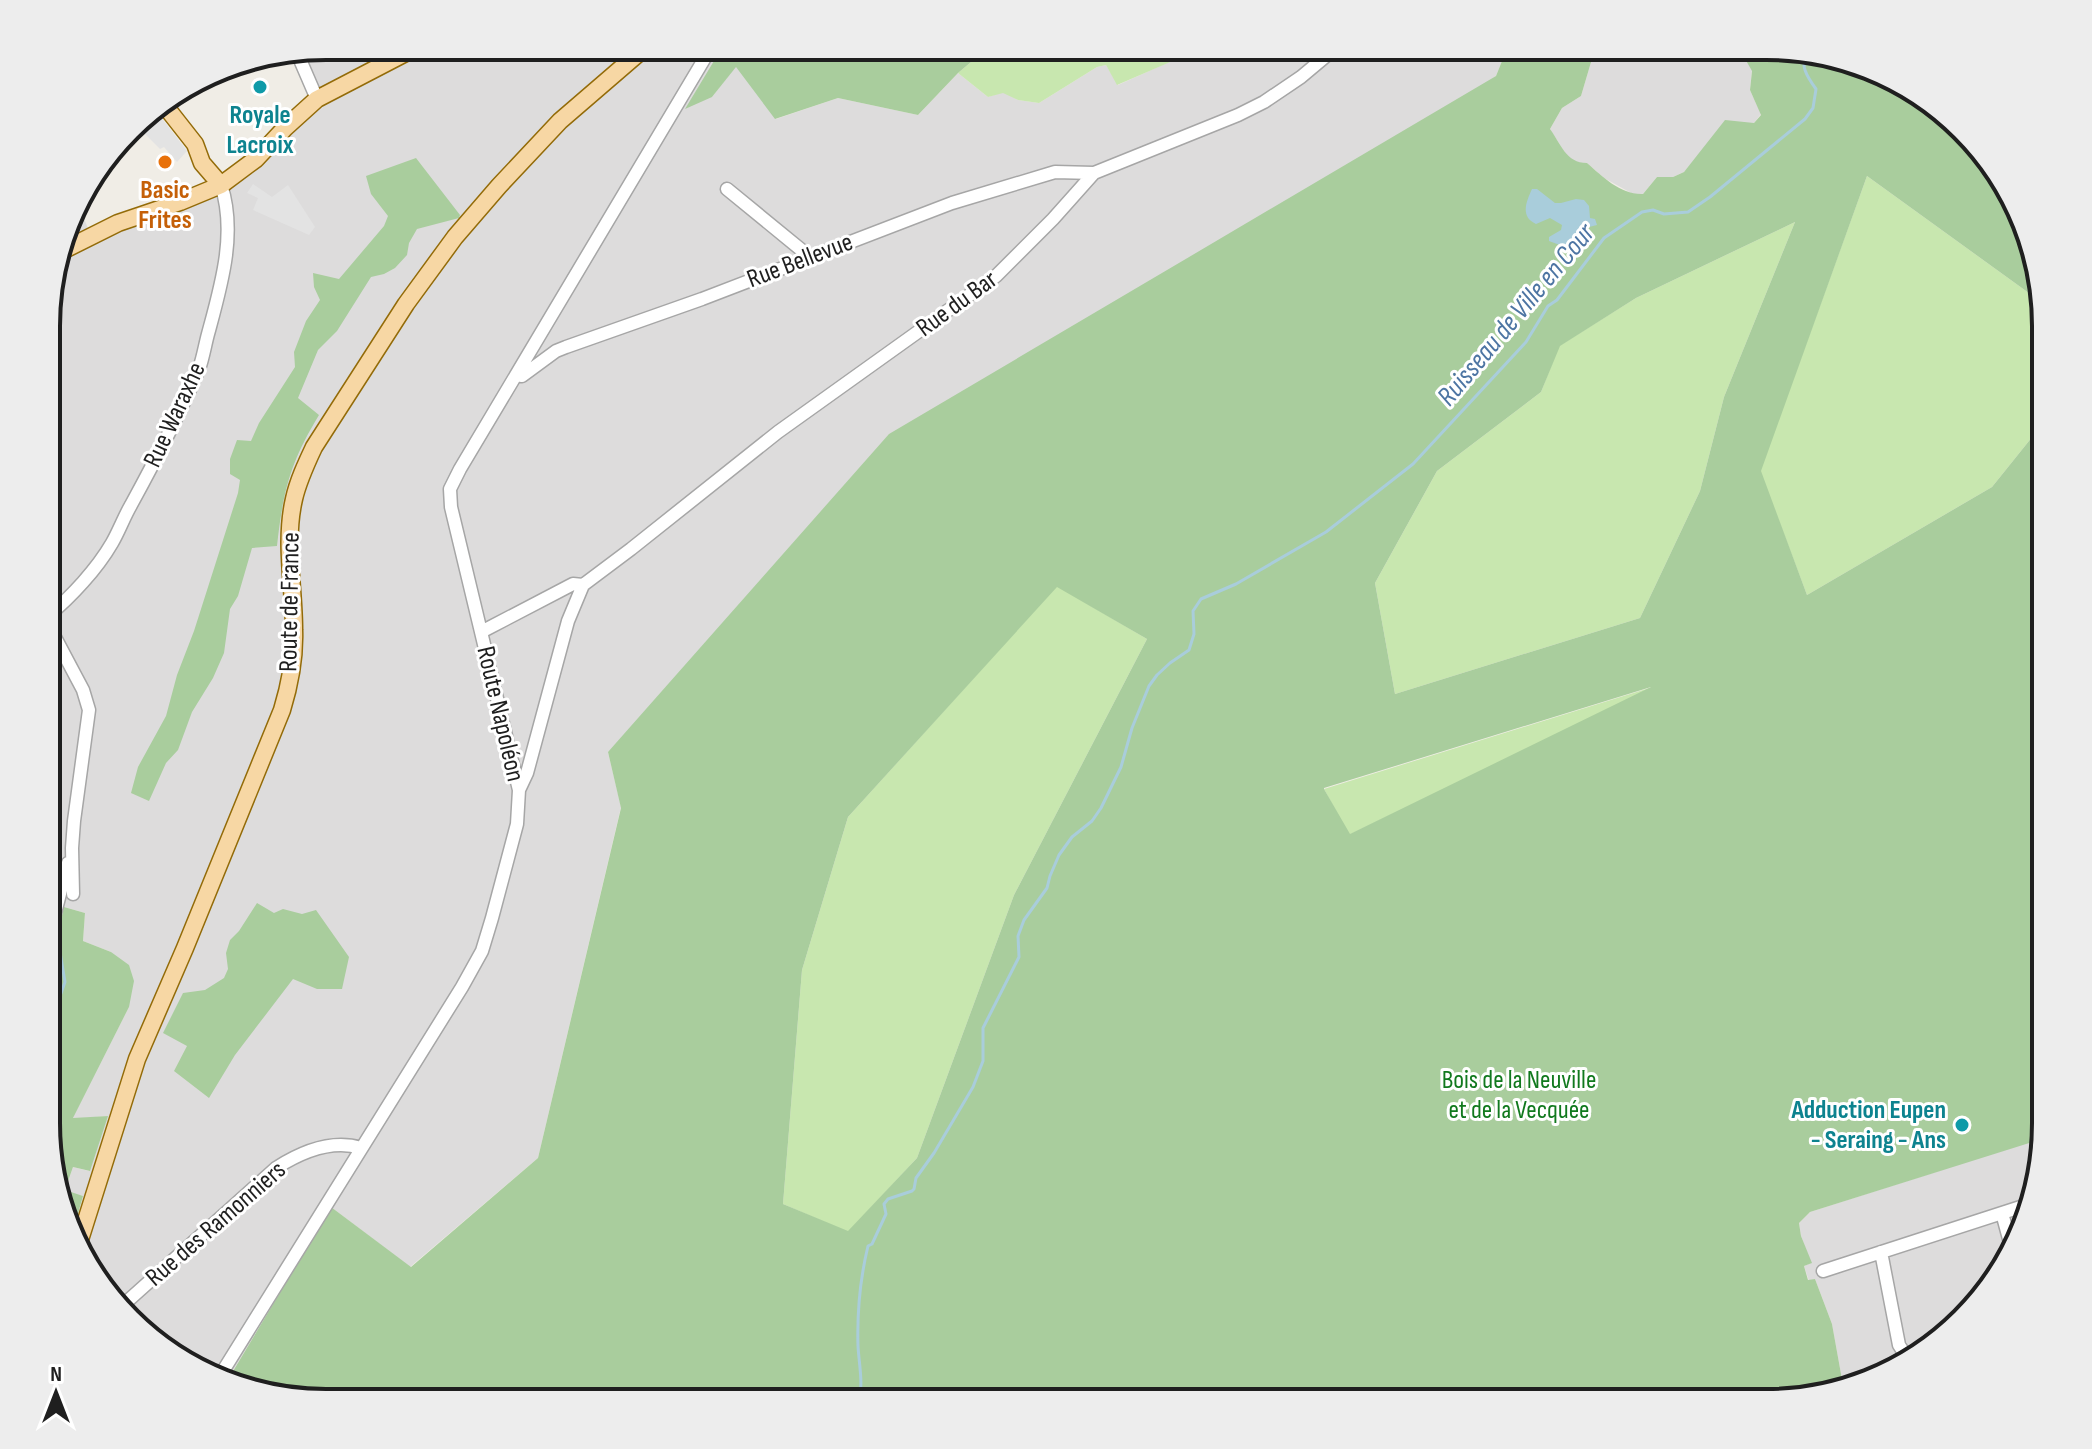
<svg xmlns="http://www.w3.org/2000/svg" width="2092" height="1449" font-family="'Sofia Sans Condensed',sans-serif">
<rect width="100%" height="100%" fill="#f0ede6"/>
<path fill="#dddcdc" d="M326,46h397l-11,51 24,-31 40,53 62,-21 80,17 40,-42 30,24 15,-5 15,8 21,3 58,-36 9,-2 12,20 80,-36 -1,-3h311l-12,30 -888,676 13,55 -83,351 -128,109 -79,-60 -105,176 -70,-38 -72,-82 -11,-32 10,-35 -18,-5 8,-24 16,4 18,-55 -35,3 57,-112 -18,-55 -28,-11 2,-28 -21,-6 -8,34 -8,11v-662l25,-83 12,14 4,10 147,-60 78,-71 -11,-49z
M1598,47h146v10l8,13 -2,20 11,24 -7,9 -53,29 -17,20 -11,5h-16l-14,17h-10l-29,-16 -17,-15h-10l-10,-7 -17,-27 12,-21 19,-12 13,-44z
M2045,1137l-14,77 -43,79 -98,81 -47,11 -11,-61 -17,-45 -6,2 -5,-15 7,-3 -10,-27 -2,-13 11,-11z"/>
<path fill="#c8e7af" d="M990,46h207l1,4 -81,35 -11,-20 -9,2 -58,36 -21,-3 -15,-7 -15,4 -30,-24z
M1867,176l177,128 1,117 -53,66 -185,108 -47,-124z
M1795,222l-71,175 -24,94 -60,127 -245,76 -20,-111 62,-112 104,-79 18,-46 77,-48z
M1057,586l90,53 -133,256 -97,263 -69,74 -65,-28 19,-234 46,-153z
M1659,685l-310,150 -25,-46z"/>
<path fill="#a9cd9d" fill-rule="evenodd" d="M723,46h17l7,4 3,-4h240l-32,27 -40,42 -80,-17 -63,21 -39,-52 -24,30 -27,12z
M1508,46l90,1 -4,5 -13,44 -19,12 -12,21c11,15 16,34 37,34 16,14 34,32 56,31l14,-17h16l11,-5 41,-52 29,3 7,-8 -11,-25 2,-19 -8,-14v-10h40l73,14 79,43 73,82 35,118 -177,-128 -106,295 46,124 185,-108 53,-66v717l-235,74 -11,11 2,13 11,27 -8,3 4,14 7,-1 17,45 11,61 -76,18 -1459,-1 -73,-14 -9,-5 105,-176 80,60 127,-109 83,-350 -13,-56 281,-318 607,-358zM1795,222l-71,175 -24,94 -60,127 -245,76 -20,-111 62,-112 104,-79 19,-46 76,-48zM1057,587l90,52 -133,256 -97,263 -69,73 -65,-27 19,-234 46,-153zM1651,687l-301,147 -26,-45v-1z
M416,158l44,57 -1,3 -42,11 -8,14 -2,12 -12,13 -11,6 -13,3 -34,54 -19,19 -20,48 21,17c-29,48 -36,76 -42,131l-25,2 -14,48 -8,13 -6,44 -11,25 -21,34 -14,38 -12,13 -17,38 -18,-8 7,-26 28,-51 11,-41 17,-44 44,-138 2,-13 -10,-6v-15l7,-19 14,1 8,-18 36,-56 -1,-15 12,-31 14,-21 -6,-13 -1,-14 26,6 45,-53 4,-10 -17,-22 -5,-18z
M257,903l17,10 9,-4 19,5 14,-4 33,47 -7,32h-25l-24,-10 -58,76 -26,43 -35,-27 13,-25 -24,-13 20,-40 22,-3 19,-12 4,-9 -2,-16 4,-13 9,-9z
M64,907l21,6 -2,28 28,11 18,13 5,16 -5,26 -56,111 35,-2 -18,55 -17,-4 -8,23 18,6 -10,35 -25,-72v-207l8,-11z"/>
<path fill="#e3e3e3" d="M154,108l33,43 -10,11 -13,-15 -4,2 -25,-25 6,-8z
M253,184l19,13 16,-12 27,42 -6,8 -56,-25 5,-12 -11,-5z"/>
<path fill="#a9cddb" d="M1532,189h5l18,14h6l15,-4 8,1 5,6 1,12 5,1 2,6 -12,3 -3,7 -17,12 -16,-6v-4l12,-7 1,-5 -12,-7 -14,6c-16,-7 -10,-22 -4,-35z"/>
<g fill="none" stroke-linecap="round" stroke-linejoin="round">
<path stroke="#a9cddb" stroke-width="3" d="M48,1030l17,-48 -6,-36
M858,1403c6,-18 1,-38 0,-57 -1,-34 2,-67 10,-100l4,-2 14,-30 -2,-10 4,-5 24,-8 2,-2 2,-11 18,-25 39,-66 10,-26v-33l36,-71 -1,-21 6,-16 23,-32 3,-12 9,-21 13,-18 20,-16 9,-13 20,-41 11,-39 17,-42 8,-11 13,-12 19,-13 5,-16 -1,-23 8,-12 35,-15 90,-52 87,-68 113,-122 22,-36 9,-6 47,-62 38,-26 11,-2 11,4 24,-2 22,-15 95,-78 8,-11 3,-19c-8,-11 -18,-25 -8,-38"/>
<defs>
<path id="minor" d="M299,51l2,11 16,37
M276,56l23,-1
M727,189l83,68
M516,375l6,1 34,-25 10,-4 136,-48 250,-96 103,-31 39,1
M583,585l48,-36 147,-117 218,-156 57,-57 41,-46 144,-58 26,-13 37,-25 37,-31
M48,616c23,-19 49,-47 64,-73 7,-12 12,-26 19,-38 24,-44 48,-89 68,-136 4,-11 6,-24 9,-35 13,-48 29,-101 13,-149
M48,624l35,66 6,20 -15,111 -2,27 1,46
M481,632l92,-48 10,1 -15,36 -41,152 -8,17
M48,940l20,-77
M2002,1213l10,37
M1881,1252l18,93 9,14
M1823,1271l210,-68
M122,1306l154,-138c25,-16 56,-29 85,-20
M218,1379l244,-392 20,-36 10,-33 25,-94 2,-34 -68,-283 -1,-18 10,-20 252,-423"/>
<path id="major" d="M162,102l33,42 7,19 19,22
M60,252l58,-29 62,-21 41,-17 35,-26 29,-31 32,-29 102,-53
M78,1246l59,-187 48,-111 97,-238c8,-26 13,-53 12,-80 0,-44 -10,-88 0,-131 4,-18 12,-35 20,-52l92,-143 49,-67 44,-51 61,-65 87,-75"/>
</defs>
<use href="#minor" stroke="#a6a6a6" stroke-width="15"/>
<use href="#major" stroke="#936b08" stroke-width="19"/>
<use href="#minor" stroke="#fff" stroke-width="12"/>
<use href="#major" stroke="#f7d7a4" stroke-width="16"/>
</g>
<g fill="#0f9aa8" stroke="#fff" stroke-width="3">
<circle cx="260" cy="87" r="8"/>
<circle cx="1962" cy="1125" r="8"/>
</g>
<circle fill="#e8710a" stroke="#fff" stroke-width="3" cx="165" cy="162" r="8"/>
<g text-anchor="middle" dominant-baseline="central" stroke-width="6" stroke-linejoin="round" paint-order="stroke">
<g font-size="26" font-weight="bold" fill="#0d838f" stroke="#fff">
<text x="260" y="115">Royale<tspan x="260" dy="30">Lacroix</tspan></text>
<text x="1946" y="1110" text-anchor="end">Adduction Eupen<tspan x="1946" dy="30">- Seraing - Ans</tspan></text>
</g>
<g font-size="26" font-weight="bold" fill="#c56008" stroke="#fff">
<text x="165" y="190">Basic<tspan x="165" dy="30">Frites</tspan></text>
</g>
<g font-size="26" fill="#1f1f1f" stroke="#fff">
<text transform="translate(800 261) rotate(-21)">Rue Bellevue</text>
<text transform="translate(957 304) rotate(-36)">Rue du Bar</text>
<text transform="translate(175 415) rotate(-65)">Rue Waraxhe</text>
<text transform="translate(290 602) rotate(-89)">Route de France</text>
<text transform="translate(500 714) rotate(77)">Route Napoléon</text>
<text transform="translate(216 1224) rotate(-41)">Rue des Ramonniers</text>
</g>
<g font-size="26" fill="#11791e" stroke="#fff">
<text x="1519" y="1080">Bois de la Neuville<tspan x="1519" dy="30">et de la Vecquée</tspan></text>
</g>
<g font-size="28" font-style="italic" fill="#4d75a3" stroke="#fff">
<text transform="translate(1516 315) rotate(-50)">Ruisseau de Ville en Cour</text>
</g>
</g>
<path d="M0 0H2092V1449H0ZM326 60H1766A266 266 0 0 1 2032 326V1123A266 266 0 0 1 1766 1389H326A266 266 0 0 1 60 1123V326A266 266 0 0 1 326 60Z" fill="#ededed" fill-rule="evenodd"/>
<path fill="none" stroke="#1f1f1f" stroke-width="4" d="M326 60H1766A266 266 0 0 1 2032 326V1123A266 266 0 0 1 1766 1389H326A266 266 0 0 1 60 1123V326A266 266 0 0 1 326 60Z"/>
<g transform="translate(56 1393)" stroke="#ffffff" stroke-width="6" paint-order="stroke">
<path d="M0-6L14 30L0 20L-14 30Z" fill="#1f1f1f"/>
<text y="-12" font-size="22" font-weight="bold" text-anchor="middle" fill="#1f1f1f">N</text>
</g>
</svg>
